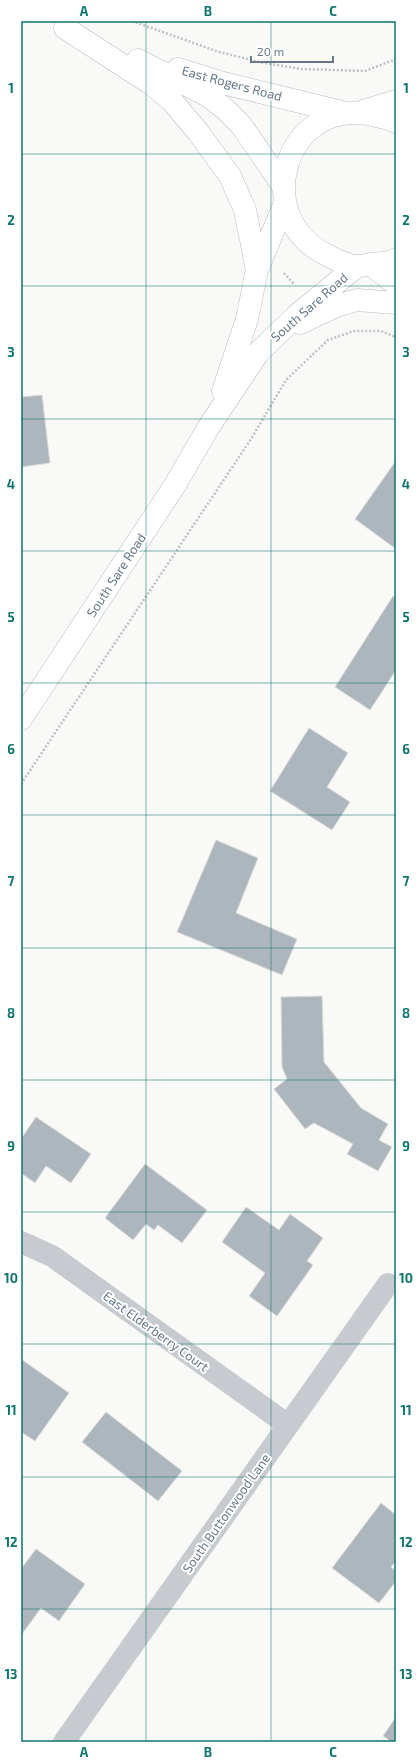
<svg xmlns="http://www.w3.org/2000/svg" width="417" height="1763" font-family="'Exo 2',sans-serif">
<rect width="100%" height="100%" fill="#f9faf7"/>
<path fill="#adb6bc" stroke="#dbdcd9" d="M42,395l8,68 -29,4v-70z
M395,462l1,1v86l-41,-30z
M393,596l3,3v71l-26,40 -35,-23z
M309,728l39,25 -21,34 23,15 -18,28 -62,-39z
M216,840l42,18 -22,55 61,26 -15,36 -105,-43z
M322,996l2,66 37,46 27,16 -9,16 13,7 -14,24 -31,-17 6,-10 -39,-21 -9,6 -31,-40 13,-10 -5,-12 -1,-70z
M36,1117l55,37 -20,29 -25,-17 -11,17 -14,-10v-34z
M145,1164l62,46 -25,33 -24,-18 -4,5 -8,-6 -13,16 -28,-22z
M246,1207l33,23 11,-16 33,24 -16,23 6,4 -36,51 -28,-20 16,-23 -43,-31z
M21,1359l48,34 -34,48 -14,-9z
M106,1412l76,59 -24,30 -76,-59z
M381,1503l15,12v46l-5,6 5,4v10l-17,22 -47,-35z
M36,1549l49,35 -26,37 -18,-13 -19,26 -1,-65z
M396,1717v25h-4l-9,-6z"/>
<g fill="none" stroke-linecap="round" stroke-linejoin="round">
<defs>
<path id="major" d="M65,28l88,57 19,16 26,31 32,44 8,18 7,16 12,60
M138,60l72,37 16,13 15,15 42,61
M178,69l45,14 123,30
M363,111l33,-10
M396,122c-10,-5 -18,-6 -29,-8 -84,-13 -116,105 -40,141 9,5 21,11 31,11 11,-1 22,-3 33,-4l5,-3
M370,264l26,20
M300,323l36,-17 21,-6 39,3
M223,391l24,-72 10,-49 28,-67
M21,719l154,-234 33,-57 50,-75 38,-37 61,-50"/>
</defs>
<use href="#major" stroke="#b7bcc1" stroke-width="23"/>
<path stroke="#bec1c4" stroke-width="2.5" stroke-dasharray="2 2" stroke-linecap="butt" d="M132,21l84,30 43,11 42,7 64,2 31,-12
M284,273l10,11
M21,784l230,-345 35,-59 42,-40 26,-9h27l15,6"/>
<path stroke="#c7cbcf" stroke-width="22" d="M21,1242l31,14 236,169
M64,1742l324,-458"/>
<use href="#major" stroke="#fff" stroke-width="22"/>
</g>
<path fill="none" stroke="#0f766e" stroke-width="1" stroke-opacity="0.55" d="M146,21v1721M271,21v1721M21,154h375M21,286h375M21,419h375M21,551h375M21,683h375M21,815h375M21,948h375M21,1080h375M21,1212h375M21,1344h375M21,1477h375M21,1609h375"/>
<g text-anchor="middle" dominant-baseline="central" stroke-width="4" stroke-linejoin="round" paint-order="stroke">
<g font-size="13" fill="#66788a" stroke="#fff">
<text transform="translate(232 83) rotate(15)">East Rogers Road</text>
<text transform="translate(309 307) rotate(-41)">South Sare Road</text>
<text transform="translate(116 575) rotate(-57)">South Sare Road</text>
<text transform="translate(156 1331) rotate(36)">East Elderberry Court</text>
<text transform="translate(226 1513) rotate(-55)">South Buttonwood Lane</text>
</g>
</g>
<rect width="417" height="1763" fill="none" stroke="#ffffff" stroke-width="44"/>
<path d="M251 56v6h82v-6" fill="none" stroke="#66788a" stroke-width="2"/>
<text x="257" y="56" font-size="12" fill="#66788a" stroke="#ffffff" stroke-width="3" paint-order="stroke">20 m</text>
<rect x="22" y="22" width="373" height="1719" fill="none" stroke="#0f766e" stroke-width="1.5"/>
<g font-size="13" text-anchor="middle" font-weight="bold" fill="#0f766e">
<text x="84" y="16">A</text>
<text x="208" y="16">B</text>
<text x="333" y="16">C</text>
<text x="11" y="93">1</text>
<text x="406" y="93">1</text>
<text x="11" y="225">2</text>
<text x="406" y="225">2</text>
<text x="11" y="357">3</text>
<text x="406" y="357">3</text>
<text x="11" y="489">4</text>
<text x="406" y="489">4</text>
<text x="11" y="622">5</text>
<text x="406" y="622">5</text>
<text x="11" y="754">6</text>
<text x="406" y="754">6</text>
<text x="11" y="886">7</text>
<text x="406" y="886">7</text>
<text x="11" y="1018">8</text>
<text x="406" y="1018">8</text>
<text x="11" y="1151">9</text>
<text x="406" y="1151">9</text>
<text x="11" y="1283">10</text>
<text x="406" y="1283">10</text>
<text x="11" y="1415">11</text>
<text x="406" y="1415">11</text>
<text x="11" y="1547">12</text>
<text x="406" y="1547">12</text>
<text x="11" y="1679">13</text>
<text x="406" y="1679">13</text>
<text x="84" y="1757">A</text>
<text x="208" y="1757">B</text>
<text x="333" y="1757">C</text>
</g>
</svg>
